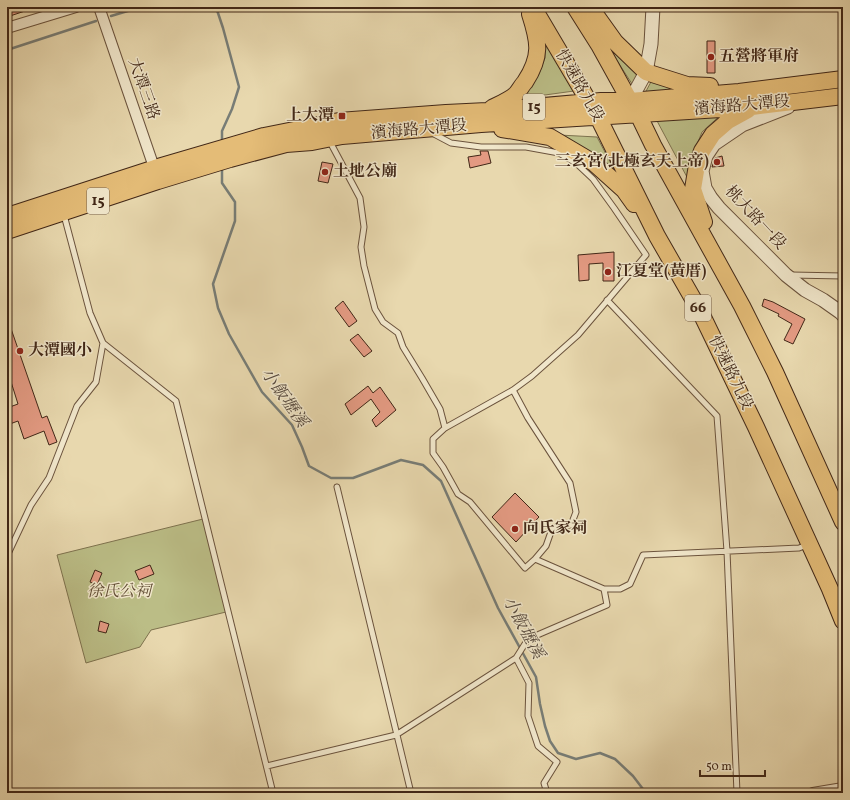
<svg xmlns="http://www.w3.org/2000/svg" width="850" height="800" font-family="Vollkorn,'Noto Serif TC',serif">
<rect width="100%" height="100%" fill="#e8d8ae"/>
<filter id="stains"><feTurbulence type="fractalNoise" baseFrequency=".005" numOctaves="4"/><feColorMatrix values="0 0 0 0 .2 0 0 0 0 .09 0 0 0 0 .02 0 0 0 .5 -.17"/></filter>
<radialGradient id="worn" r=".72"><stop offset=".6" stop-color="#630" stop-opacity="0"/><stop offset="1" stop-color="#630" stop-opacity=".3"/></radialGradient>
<path fill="#bbbd86" stroke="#7e724e" d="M587,14l52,57 -5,16z
M545,43l29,48 -51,7 16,-24 6,-16z
M652,80l31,9 -38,4z
M726,110l-24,22 -10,25 -4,22 -32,-60z
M559,135l38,2 20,38z
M203,519l23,93 -75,18 -11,17 -54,16 -29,-108z"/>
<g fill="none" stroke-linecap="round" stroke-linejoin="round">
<path stroke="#787d76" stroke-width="2.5" d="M216,7l7,21 16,59 -7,22 -10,22v12
M111,16l30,-9
M7,50l89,-29
M222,166v17l13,19v19l-22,63 5,24 11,26 33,58 30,33 10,22 7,19 22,12h22l48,-18 22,5 18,16 57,127 38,69 4,27 5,22 5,15 8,12 18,6 24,-6 15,6 18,17 13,17"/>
</g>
<path fill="#e39a82" stroke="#412717" d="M7,7h27v1l-27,9z
M707,41h8v32h-8z
M480,151h8l3,12 -21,5 -2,-11 13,-2z
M722,156l2,10 -12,1 3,-9z
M322,162l11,2 -5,19 -10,-2z
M614,252v29h-11v-18l-14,1v16l-10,1 -1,-26z
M764,299l9,3 32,17 -12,25 -9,-4 8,-16 -14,-8 1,-2 -17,-8z
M343,301l14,20 -8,6 -14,-19z
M7,320h1l34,98 5,-2 10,26 -8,3 -5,-14 -20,8 -6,-18 -11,4v-17l11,-4 -11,-35z
M358,334l14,17 -8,6 -14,-17z
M368,386l5,7 7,-6 16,23 -20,17 -4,-7 8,-8 -9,-13 -20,16 -6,-11z
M515,493l24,24 -23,25 -24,-25z
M150,565l4,9 -15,6 -4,-9z
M95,570l7,3 -5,12 -7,-3z
M100,621l9,3 -3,9 -8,-2z"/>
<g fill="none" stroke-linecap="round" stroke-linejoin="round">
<defs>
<path id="service" d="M432,133l19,10 30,4h45l33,6 17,10 17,16 21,29 32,47 -68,80 -46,41 -19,14 -68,38 -12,11v14l10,14 15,27 12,8 55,66 10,-9 69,30h16l10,-5 13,-29 156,-7 8,-3
M329,140l31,58 4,29 -3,20 3,19 11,43 8,13 15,11 5,14 19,31 18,31 5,19
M64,215l26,98 13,30 73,58 97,392
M791,275l52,1
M607,300l110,116 10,135 10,242
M513,390l15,28 42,65 6,29 -5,13h-11l-8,4 -6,17 -11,13
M337,487l74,306
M7,556l24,-51 18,-27 28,-72 19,-24 7,-39
M516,658l13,25 -1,33 10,30 19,16 -13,21 3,10
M267,766l129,-31 120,-77 12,-19 79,-34 -3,-16"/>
<path id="minor" d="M99,7l57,166
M7,28l69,-21
M813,793l30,-5"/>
<path id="tertiary" d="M630,101l16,-29 5,-28 2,-37
M788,107l-46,18 -28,19 -8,12 -4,15 3,17 6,10 8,10 67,67 19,15 18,10 17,12 3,3"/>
<path id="primary" d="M533,7l65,110 59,119 43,75 56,116 74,162 13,32
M575,7l24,38 31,56 8,13 15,31 89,161 33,66 68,150
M590,7l25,35 31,30 41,13 23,1
M492,108c6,-3 19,-9 24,-14 3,-3 6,-9 9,-12 17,-26 14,-40 5,-68
M502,129l48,8 44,26 30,27 10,14
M7,216l148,-48 109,-32 75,-15 107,-8 41,-2 114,-10h29l109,-9 104,-13
M704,222l-11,-33 4,-24 5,-14 11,-17 15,-13 20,-11
M7,231l151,-50 72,-22 56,-15 26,-2 30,-6 139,-12 144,-9 127,-8 91,-11"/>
</defs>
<use href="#service" stroke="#6b533d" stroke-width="7"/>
<use href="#minor" stroke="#6b533d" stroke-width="12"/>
<use href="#tertiary" stroke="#6b533d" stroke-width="15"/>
<use href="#primary" stroke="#412717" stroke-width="18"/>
<use href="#service" stroke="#f0e6ca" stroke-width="5"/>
<use href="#minor" stroke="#f0e6ca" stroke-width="10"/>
<use href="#tertiary" stroke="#f0e6ca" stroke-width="13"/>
<use href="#primary" stroke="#e4bc77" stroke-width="16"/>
</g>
<g fill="#8f2418" stroke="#f0e6ca" stroke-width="1.5">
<circle cx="711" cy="57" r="4"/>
<rect x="338" y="112" width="8" height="8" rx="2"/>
<circle cx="717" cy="162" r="4"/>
<circle cx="325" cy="172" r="4"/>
<circle cx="608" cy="272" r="4"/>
<circle cx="20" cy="351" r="4"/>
<circle cx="515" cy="529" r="4"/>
</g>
<g text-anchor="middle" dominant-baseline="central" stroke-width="3" stroke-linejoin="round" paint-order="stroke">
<g fill="#f0e6ca" stroke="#76604d" stroke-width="1">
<rect x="523" y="94" width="22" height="26" rx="3"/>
<rect x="87" y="188" width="22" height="26" rx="3"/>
<rect x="685" y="295" width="26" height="26" rx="3"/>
</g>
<g font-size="15" font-weight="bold" fill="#412717">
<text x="534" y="107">15</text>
<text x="98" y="201">15</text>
<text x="698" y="308">66</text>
</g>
<g font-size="16" font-weight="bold" fill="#412717" stroke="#f0e6ca" text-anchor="start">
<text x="719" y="57">五營將軍府</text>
<text x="334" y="116" text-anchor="end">上大潭</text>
<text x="709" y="162" text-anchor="end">三玄宮(北極玄天上帝)</text>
<text x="333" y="172">土地公廟</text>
<text x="616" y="272">江夏堂(黃厝)</text>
<text x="28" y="351">大潭國小</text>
<text x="523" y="529">向氏家祠</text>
</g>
<g font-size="16" fill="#412717" stroke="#f0e6ca">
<text transform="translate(579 86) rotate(60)">快速路九段</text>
<text transform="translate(143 89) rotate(71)">大潭三路</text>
<text transform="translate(742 106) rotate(-5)">濱海路大潭段</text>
<text transform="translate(419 130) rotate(-5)">濱海路大潭段</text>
<text transform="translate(755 218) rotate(47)">桃大路一段</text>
<text transform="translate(730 373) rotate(64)">快速路九段</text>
</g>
<g font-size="16" font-style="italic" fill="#604c33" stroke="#f0e6ca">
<text x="119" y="592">徐氏公祠</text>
</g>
<g font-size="17" font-style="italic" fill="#584b3f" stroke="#f0e6ca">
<text transform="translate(284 398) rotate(55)">小飯壢溪</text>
<text transform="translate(523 628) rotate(62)">小飯壢溪</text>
</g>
</g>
<rect width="850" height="800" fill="none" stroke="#e8d8ae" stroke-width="24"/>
<rect x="8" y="8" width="834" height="784" fill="none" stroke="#412717" stroke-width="2"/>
<rect x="12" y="12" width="826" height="776" fill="none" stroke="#412717"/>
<path d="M700 770v6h65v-6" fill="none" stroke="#412717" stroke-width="2"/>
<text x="706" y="770" font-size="12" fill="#412717" stroke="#f0e6ca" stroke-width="3" paint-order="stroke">50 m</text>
<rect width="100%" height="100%" filter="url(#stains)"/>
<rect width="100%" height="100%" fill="url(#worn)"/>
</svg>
